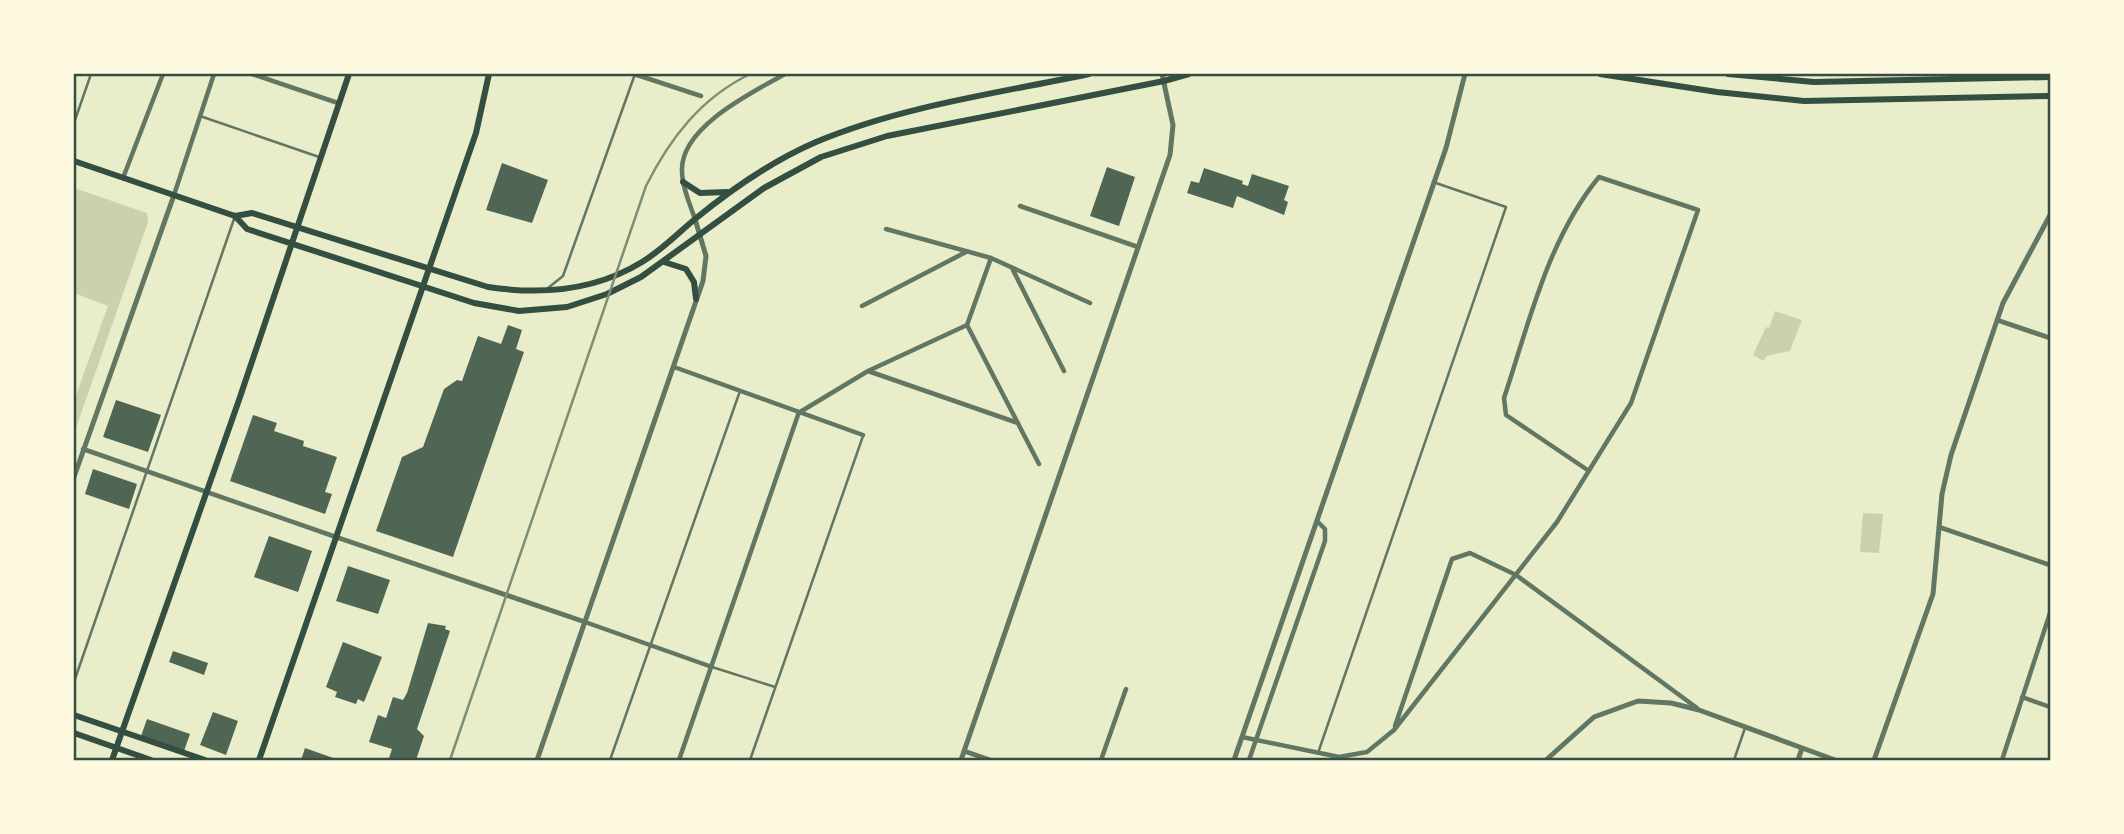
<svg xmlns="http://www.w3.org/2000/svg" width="2124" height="834" font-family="'Alegreya Sans',sans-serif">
<rect width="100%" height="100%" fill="#e9edc9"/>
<path fill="#cad2ad" d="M74,188l73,25 1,9 -72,206 -2,-1v-26l34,-95 -34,-13z
M1775,311l27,9 -12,31 -24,5 -2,5 -11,-6 13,-28 3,1z
M1863,513l20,1 -4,39 -19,-1z"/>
<path fill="#4f6655" d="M502,163l46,17 -16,43 -46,-13z
M1107,167l28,10 -16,49 -29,-10z
M1204,168l39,13 -1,3 6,2 4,-12 37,12 -5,14 4,2 -4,13 -47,-19 -4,12 -46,-15 4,-12 8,2z
M508,325l14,5 -6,19 8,3 -71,205 -77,-26 26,-74 21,-10 21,-58 13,-9 5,1 16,-45 23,8z
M116,400l45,15 -13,37 -45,-15z
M253,415l24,8 -3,8 30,10 -1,5 34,11 -12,35 7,2 -7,20 -95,-33z
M93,469l44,15 -8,25 -44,-15z
M269,536l43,15 -14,41 -44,-15z
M348,566l42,14 -12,34 -42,-13z
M428,623l18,3 -1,3 5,2 -33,98 7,7 -8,24h-19l-8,-2 3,-9 -23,-7 9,-27 8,3 7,-21 10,3 4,-7z
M343,642l39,15 -18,45 -6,-3 -2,5 -21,-7 2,-5 -11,-5z
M173,651l35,12 -4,12 -35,-13z
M213,712l25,9 -12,34 -26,-10z
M147,719l43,15 -6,17 -43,-15z
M305,748l34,12h-38z"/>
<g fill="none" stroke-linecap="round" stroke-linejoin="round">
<path stroke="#617663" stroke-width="2.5" d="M200,116l119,41
M74,123l17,-49
M548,288l15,-12 72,-202
M712,667l63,20
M74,682l160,-463
M1318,753l188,-546 -73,-25
M610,760l130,-369
M750,760l113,-324
M1734,760l11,-32"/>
<path stroke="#617663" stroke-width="4.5" d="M252,74l86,29
M634,74l67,22
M123,178l40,-104
M174,195l40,-121
M1020,206l118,41
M695,219c-5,-15 -13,-32 -13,-48 -2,-44 71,-79 103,-97
M886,229l105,29 99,45
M991,258l-24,67 72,139
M1013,270l51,101
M862,306l104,-54
M674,367l189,68
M868,371l150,52
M800,412l68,-41 99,-46
M83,449l253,88
M1939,527l111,38
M585,622l127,45
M2022,697l28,10
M1395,726l57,-167 18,-6 46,22 181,133
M1242,737l97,20 28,-5 27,-22 163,-208 74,-119 67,-193 -99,-33c-51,62 -70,146 -95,221l2,17 83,56
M679,760l120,-348
M1101,760l25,-71
M1249,760l76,-219v-12l-8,-8
M2002,760l48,-147"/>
<path stroke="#617663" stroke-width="5" d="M1997,320l53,18
M74,477l100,-282
M336,537l249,85
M964,751l26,9
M537,760l166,-479 3,-25 -11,-37
M961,760l209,-605 3,-30 -11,-51
M1234,760l212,-612 19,-74
M1546,760l48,-43 44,-16 33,2 28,7 136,50
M1798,760l4,-12
M1874,760l59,-166 9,-100 9,-39 52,-152 47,-88"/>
<path stroke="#344e41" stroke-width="6" d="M1600,74l117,18 87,9 246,-5
M1728,74l86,8 236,-5
M74,161l161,55 17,-3 236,74c53,8 107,4 154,-25 20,-12 36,-29 53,-43 38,-31 77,-58 121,-77 86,-36 183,-49 273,-68
M683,182l17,11 27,-1
M235,216l12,13 227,74 45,8 48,-4 40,-13 34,-17 123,-89 57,-31 66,-21 277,-55 25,-7
M664,262l22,7 8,13 2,17
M74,715l131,45
M74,733l77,27
M112,760l127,-360 110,-326
M259,760l217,-627 13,-59"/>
<path stroke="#7c8e77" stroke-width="2.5" d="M450,760l196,-574c24,-48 55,-88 104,-112"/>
</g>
<rect width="2124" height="834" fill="none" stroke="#fefae0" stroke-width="150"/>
<rect x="75" y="75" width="1974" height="684" fill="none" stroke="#344e41" stroke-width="2.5"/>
</svg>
